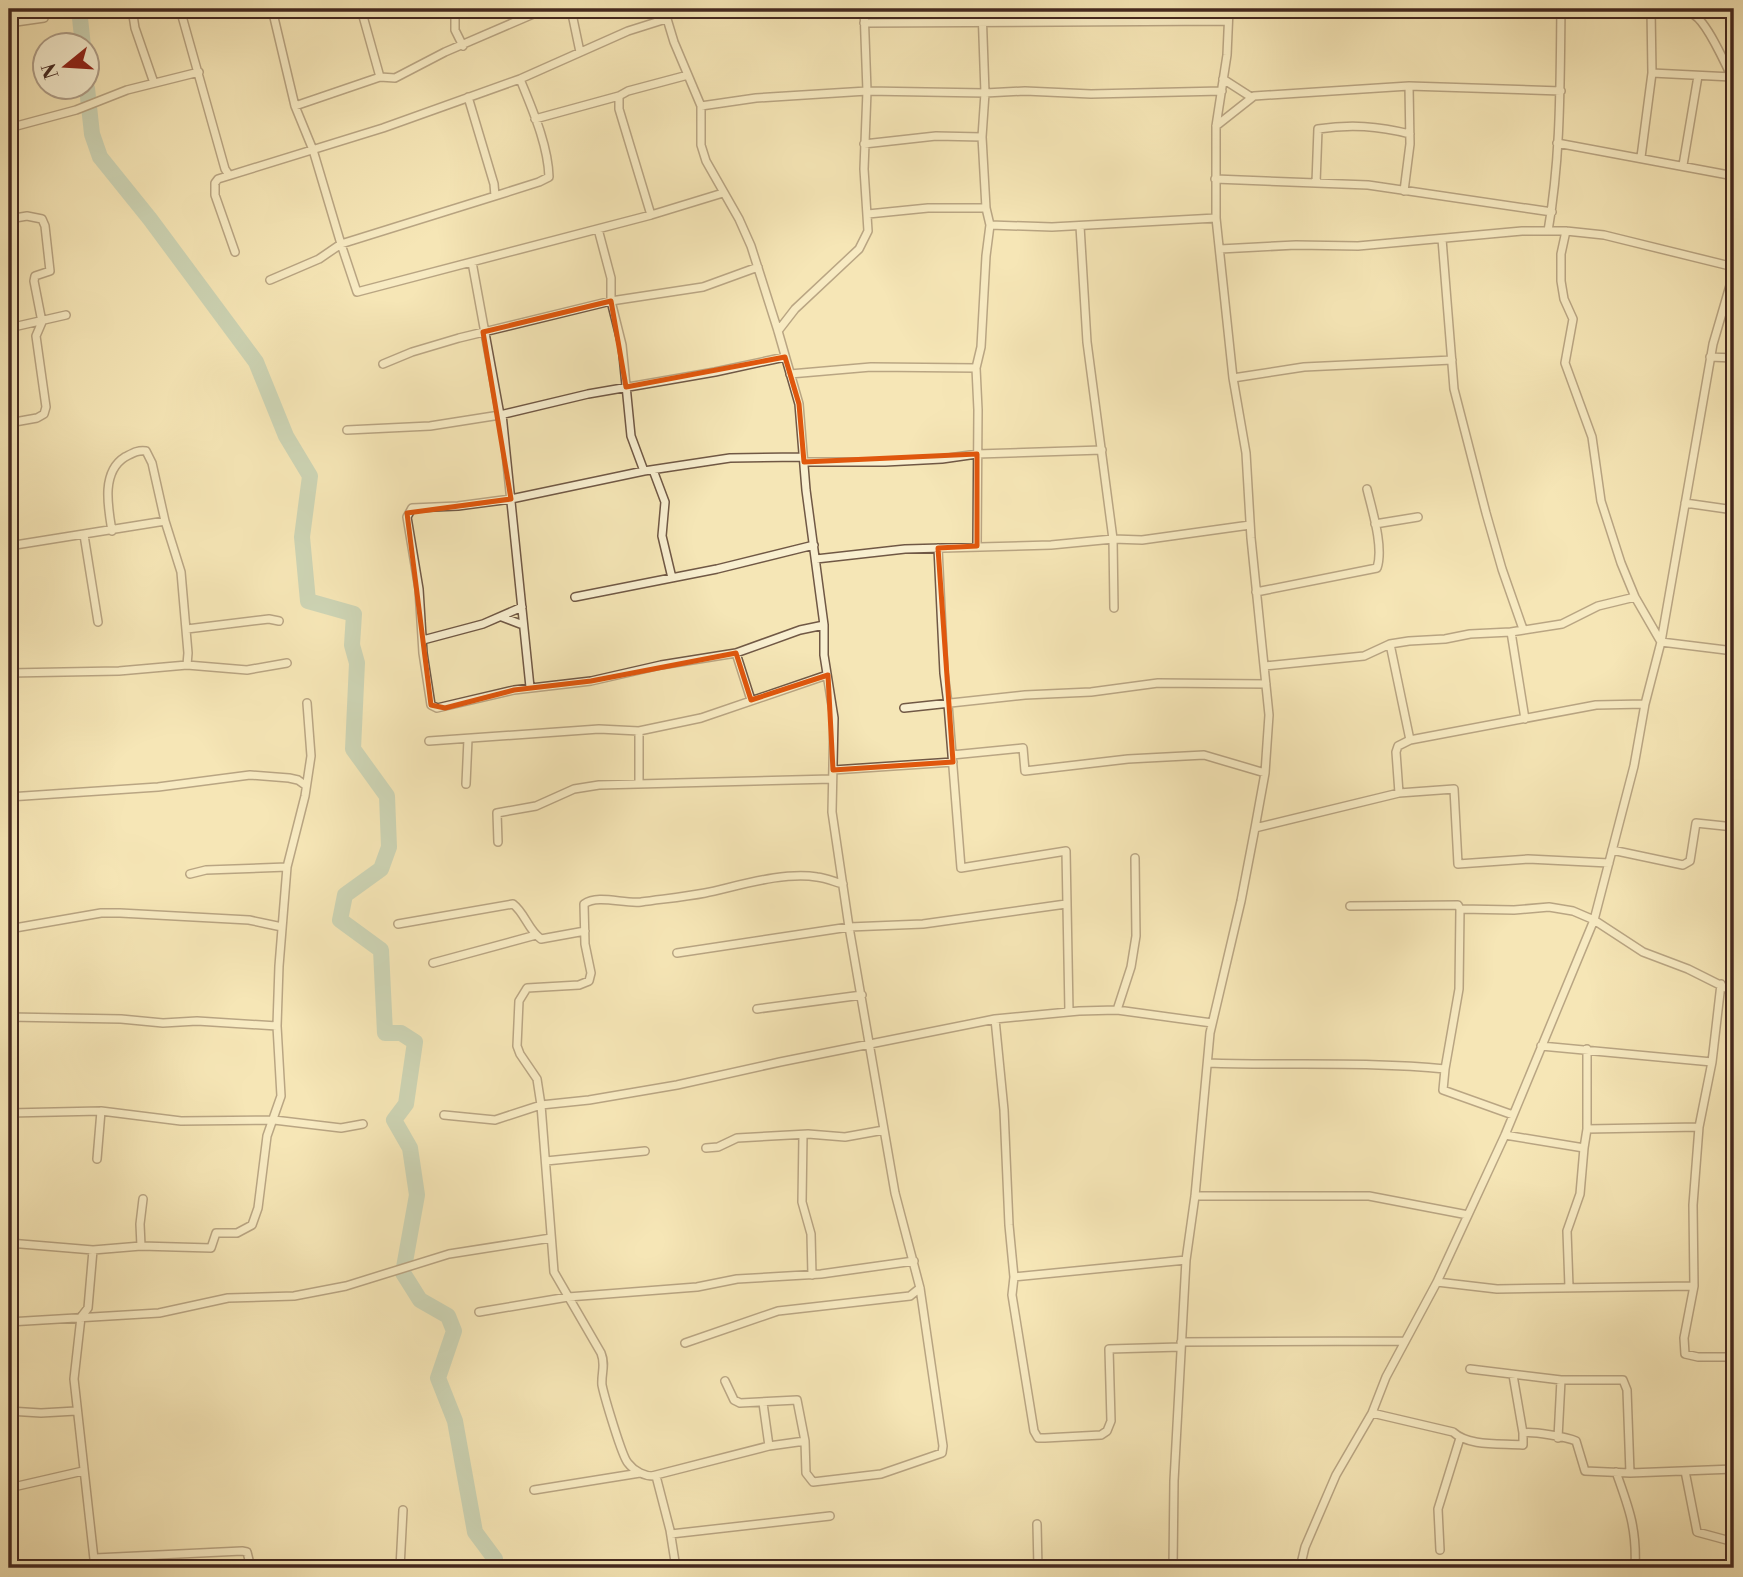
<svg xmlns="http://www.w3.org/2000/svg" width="1743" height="1577" font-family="'Libre Bodoni',serif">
<rect width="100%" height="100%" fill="#f5e6b6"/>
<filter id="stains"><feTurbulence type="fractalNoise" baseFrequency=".00286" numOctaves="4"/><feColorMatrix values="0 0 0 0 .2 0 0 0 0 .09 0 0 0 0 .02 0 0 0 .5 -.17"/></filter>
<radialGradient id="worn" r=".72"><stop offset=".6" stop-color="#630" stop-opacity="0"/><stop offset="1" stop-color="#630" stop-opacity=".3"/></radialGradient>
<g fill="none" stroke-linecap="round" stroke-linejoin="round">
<path stroke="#9cbfb2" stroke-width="16" d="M79,9l4,37
M87,88l5,46 8,23 50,62 106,143 30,74 24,40 -8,61 6,64 46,13 -2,31 5,18 -4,86 34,47 2,51 -8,22 -36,26 -5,25 41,30 4,83h16l14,9 -9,62 -12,16 16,28 7,47 -14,78 17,27 28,16 6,15 -16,47 17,43 20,111 20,27 1,9"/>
<defs>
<path id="minor" d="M132,9l3,19 19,55
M180,9l45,160 4,6
M361,9l19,68
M455,9v21l8,16
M571,9l9,43
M664,9l10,33 27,64 55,-8 111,-7 118,2 40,-2 66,3 131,-3
M1632,9c16,0 48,-2 62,6 13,7 33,52 40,67
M665,10l45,-1
M9,23l35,-5
M864,23l363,-2
M1652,73l80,4
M1223,79l28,18
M468,97l26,87 1,12 -154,48 16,48 294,-77 72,-22
M295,106l85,-29 15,1 50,-26 100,-43
M701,106v39l5,16 33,58 12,27 27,85 21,73 7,86 18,135v30l10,63 -2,94 17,115 46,266 25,95 23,158 -1,7 -61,21 -68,8 -7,-9 -1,-32 -8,-41 -57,3 -6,-3 -9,-19
M535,119l84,-23
M1216,126l38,-30 155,-10 152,5
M9,128l67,-18 51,-20 72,-18
M1557,143l177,33
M864,144l72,-8 46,1
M1641,157l11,-84 -1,-64
M1683,165l15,-89
M1215,179l153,6 184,27
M1316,183l2,-54c33,-5 60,-3 92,5
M1404,191l6,-47 -1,-58
M495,196l44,-14 10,-5c-1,-33 -17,-68 -29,-98
M868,214l60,-6h58
M651,215l-32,-106v-13l9,-5 60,-16
M9,219l18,-3 15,3 3,7 5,45 -15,5 -1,5 8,41 -6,14 10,71 -2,7 -7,4 -28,5
M990,225l62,2 164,-9
M1080,226l7,116 26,197 1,69
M598,229l13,49v23l11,44 9,91 13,35
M1548,231c13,-74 12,-148 13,-222
M1566,231l-5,23v27l3,18 9,20 -8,44 27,74 9,64 20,62 14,34 26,45 73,9
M1442,239l12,150 32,124 16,56 21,60
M1220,249l76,-4 62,1 164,-15h44l38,4 130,32
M235,252l-20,-57v-12l3,-4 165,-51 137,-49 108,-48 38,-12
M472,262l28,153
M270,280l49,-21 22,-15 -28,-94 -18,-44 -23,-97
M9,328l57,-13
M778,331l17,-22 64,-60 9,-18 -4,-62 3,-78 -3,-82
M1710,357l24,1
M383,364l29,-12 47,-14 152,-37 92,-14 55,-20
M790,374l81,-7 105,1
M1233,378l71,-11 148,-7
M502,414l28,273
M347,430l83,-4 70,-11 88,-21 127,-22 70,-15
M803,457l-73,1 -86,13 -133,28 -53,7 -46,2 -5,9 12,72 4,64 8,52 6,3 77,-18 77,-9 70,-16 75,-12 64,-23 24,-5
M804,462h81l57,-3 35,-5 125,-4
M653,470l12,32 -3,34 10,42
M1685,503l49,7
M1375,524l43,-7
M112,531c-4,-24 -11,-59 13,-74 8,-4 12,-7 21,-6l6,12 13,58
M84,535l14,87
M9,546l156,-25 16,51 7,81 -1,12 -68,6 -110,2
M977,546l1,-136 -2,-42 5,-21 5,-91 4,-31 -4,-17 -4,-71 3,-44 -3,-84
M938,548l6,125 4,31 13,164 105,-17 3,161
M816,559l89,-10 146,-4 62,-6 29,1 108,-15
M9,565l2,46
M1256,592l121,-24c7,-21 -5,-58 -10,-79
M575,597l142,-28 97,-24
M502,617l21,8
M187,629l82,-10 10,2
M1511,632l14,87
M423,640l60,-16 39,-17
M1390,644l20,96 -12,6 -2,6 3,41
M736,653l15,47
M187,665l60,5 40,-7
M1265,666l99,-10 26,-12 19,-3 36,-2 25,-5 41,-2 51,-8 36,-18 37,-9
M904,708l121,-13 66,-3 67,-9 108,1
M1410,740l186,-35 49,-1
M429,741l170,-12 40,2 62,-13 126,-43
M952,755l71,-7 2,23 103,-12 76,-4 61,18
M833,770l120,-8
M639,782v-51
M466,784l2,-45
M9,797l149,-10 92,-12 39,3 9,2 7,5
M1255,828l144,-35 55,-4 4,75 70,-5 81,4
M498,842l-1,-29 39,-7 38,-17 25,-4 233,-6
M1612,850l71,15 7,-4 6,-38 38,4
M190,874l16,-4 81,-3
M1350,906l108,-1 2,4 54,1 35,-3 24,4 21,9 49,32 45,17 46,23
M398,924l115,-20c12,9 15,26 28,35l44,-8
M9,929l92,-16h19l129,7 33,7
M677,953l172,-26 74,-3 143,-20
M433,963l103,-28
M1721,984l-9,78 -13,65 -6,78 1,81 -10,52 1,16 13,3h36
M757,1009l105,-14
M1117,1010l14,-43 5,-31 -1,-78
M9,1017l112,2 42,4 34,-2 80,5
M995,1019l9,91 5,115 5,52 -2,18 22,136 4,7h7l56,-3 6,-4 4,-10 -2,-72 72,-2
M1541,1046l171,16
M1209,1063c79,3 158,-2 236,6l-2,21 70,25
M1445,1069l14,-80 1,-80
M9,1113l92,-2 80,10 93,-1 67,8 22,-4
M444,1115l51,5 46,-15 48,-5 88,-15 103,-23 215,-43 84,-8 38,-1 95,13
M1587,1129l112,-2
M803,1135l-1,67 9,32 1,41
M1505,1135l79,13 -4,46 -13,37 2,56
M706,1148l12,-1 19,-9 71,-4 37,3 39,-7
M1584,1148l3,-19v-80
M97,1159l4,-48
M546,1161l99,-10
M1195,1196h174l99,19
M9,1243l84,7 48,-4 -1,-22 3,-25
M141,1246l70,2 5,-15h21l15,-8 6,-17 9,-72 14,-40 -4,-70 2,-60 8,-99 18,-71 6,-40 -4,-53
M93,1250l-5,58 -7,9 -7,62 21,189
M1014,1277l172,-17
M1437,1282l60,7 197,-3
M479,1312l89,-15 129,-10 40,-8 84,-5 93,-13
M9,1322l150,-9 69,-15 66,-2 52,-10 103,-32 102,-16
M1181,1342l223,-1
M685,1343l93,-32 132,-15 10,-8
M1470,1369l91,11h62l4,10 3,83
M1513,1375l10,58
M763,1403l6,43
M9,1411l32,2 35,-2
M1372,1413l81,19c16,15 49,11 70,13v-12c9,-2 44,4 53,8l9,30 45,2 104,-4
M1558,1438l3,-58
M1685,1471l12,61 37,10
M1616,1472c13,36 21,57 19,96
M652,1476l117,-30 36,-5
M9,1488l74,-17
M534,1490l106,-17
M1037,1524l1,44
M671,1534l159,-18
M1440,1550l-2,-41 22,-71
M95,1558l147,-7 5,1 4,16
M400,1568l3,-58
M676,1568l-6,-38 -14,-54c-11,1 -22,-5 -28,-13 -6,-6 -24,-68 -26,-78 -1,-12 4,-20 -1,-32l-47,-81 -13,-167 -4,-26 -17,-25 -3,-8 2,-45 8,-13 52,-3 10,-4 2,-8 -6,-29 -1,-40c14,-10 39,0 57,-2 21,-3 43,-5 64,-9 33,-7 80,-22 112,-16 9,1 18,5 26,7
M1173,1568l1,-87 12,-221 9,-64 15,-163 31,-132 14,-73 10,-55 4,-58 -18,-177 -5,-85 -13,-75 -17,-160v-92l11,-71 2,-46
M1300,1568l5,-21 31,-72 36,-62 14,-36 51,-95 68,-147 89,-215 40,-154 11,-62 16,-62 52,-298 21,-72"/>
</defs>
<use href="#minor" stroke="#705845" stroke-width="10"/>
<use href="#minor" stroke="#f8efd0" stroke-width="7"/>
</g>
<path d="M0 0H1743V1577H0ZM611,301l15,86 159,-30 14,47 5,58 173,-8v92l-39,2 15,214 -120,8 -5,-95 -77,25 -15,-47 -145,28 -77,9 -69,18 -14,-3 -24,-192 104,-14 -28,-167z" fill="#f5e6b6" fill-opacity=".55" fill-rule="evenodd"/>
<path fill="none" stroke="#e0570d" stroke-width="5" stroke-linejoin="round" d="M611,301l15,86 159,-30 14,47 5,58 173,-8v92l-39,2 15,214 -120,8 -5,-95 -77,25 -15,-47 -145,28 -77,9 -69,18 -14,-3 -24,-192 104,-14 -28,-167z"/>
<rect width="1743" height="1577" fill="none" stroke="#f5e6b6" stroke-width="35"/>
<rect x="10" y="10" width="1722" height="1556" fill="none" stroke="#44281f" stroke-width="3.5"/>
<rect x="18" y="18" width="1708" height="1542" fill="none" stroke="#44281f" stroke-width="2"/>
<g transform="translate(66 66) rotate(252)"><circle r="33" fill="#f8efd0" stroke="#b09f89" stroke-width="2"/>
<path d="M0-5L12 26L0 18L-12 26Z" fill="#8f2418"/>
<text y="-10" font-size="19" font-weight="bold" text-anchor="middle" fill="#44281f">N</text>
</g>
<rect width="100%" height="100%" filter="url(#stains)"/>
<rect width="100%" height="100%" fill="url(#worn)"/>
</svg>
